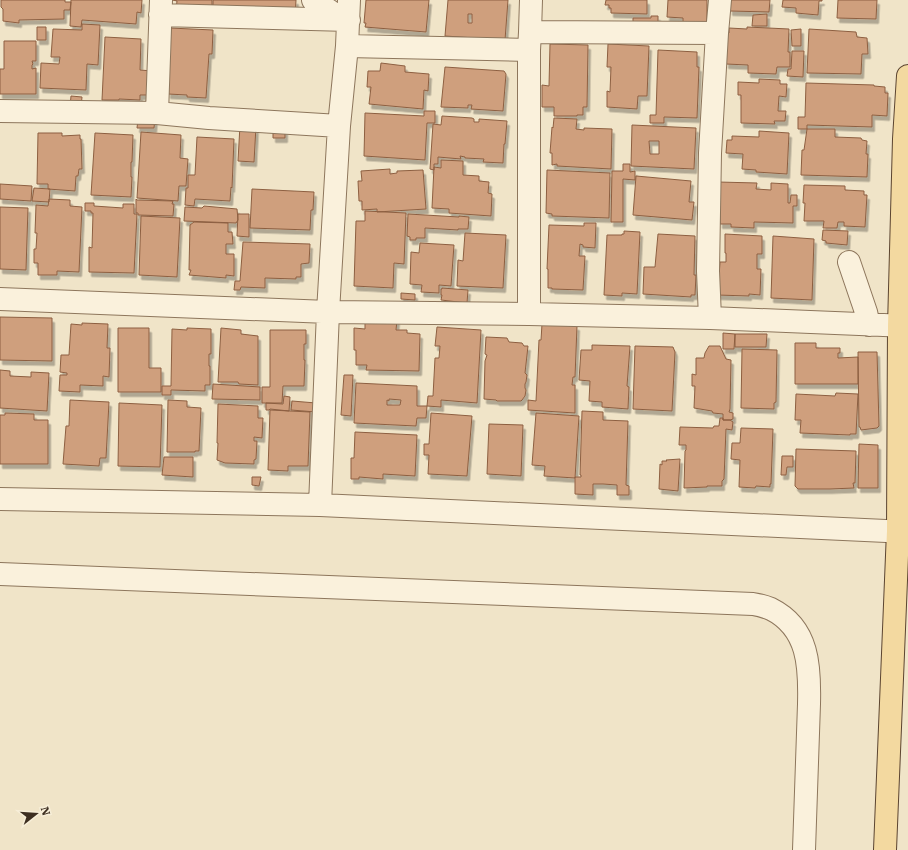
<svg xmlns="http://www.w3.org/2000/svg" width="908" height="850" font-family="'IBM Plex Serif',serif">
<defs>
<filter id="shadow"><feDropShadow dx="2.5" dy="4.5" stdDeviation="0" flood-color="#0004"/></filter>
</defs>
<rect width="100%" height="100%" fill="#f0e4c8"/>
<path fill="#cf9f7d" stroke="#8d5f41" fill-rule="evenodd" filter="url(#shadow)" d="M1,0h64v2h6l-1,8h-6v9l-45,1v3l-16,-2v-12l-2,-2z
M71,0h71l-1,13 -4,-1 -1,12 -54,-4 -1,7 -11,-1z
M173,0h39v12l-36,-2 1,-9z
M213,0h83l-1,17 -82,-5z
M366,0h63l-3,32 -61,-5 1,-4h-2z
M448,0h60l-3,40 -60,-4zM468,14h4v9h-4z
M606,0h41v14l-36,-1v-5h-2v-3h-4z
M668,0h39v24l-24,-1v-5l-16,-1z
M730,0h40l-1,12 -39,-1z
M783,0h39v1h-3l-1,14 -22,-2v-5l-14,-1z
M838,0h39l-1,19 -39,-1z
M767,14v12h-15l1,-11z
M651,16h7v12h-25v-10h18z
M82,24l18,1 -2,40 -11,-1 -1,26 -46,-2 1,-25 18,1 1,-7h-9l2,-28 29,1z
M37,27h9v13h-9z
M747,27l42,2 -1,23h2v15h-13l-1,7 -28,-1v-8l-22,-1 1,-30 2,-1v-5l18,1z
M170,28l43,2 -1,24h-3l-3,44 -19,-1v-2l-19,-1z
M801,29v17h-9l-1,-16z
M809,29l47,3 1,5 10,1 1,16h-6l-1,20 -54,-1z
M105,37l36,2 -1,31 12,1v24h-12v5l-21,-1v1h-17z
M4,41h32v20h-4l1,3 -1,1v4l4,-1v26h-36v-25h4z
M550,44l38,1 -1,62h-4v8h-6v1h-23v-9h-12v-22l7,1z
M608,44l41,2 -2,50h-9l-1,13 -30,-2v-16l3,1 1,-25h-4z
M658,50l39,2v15h2l-2,51 -33,-1v6h-14v-8h6z
M792,51h12l-1,26 -16,-1 1,-7h3z
M381,63l24,3v6l24,2 -1,17 -4,-1 -1,19 -54,-5 2,-17h-4l1,-16h12z
M445,67l59,4 2,3 -3,37 -32,-2 1,-4h-4v3l-27,-1z
M759,79l21,1v4h7l-1,13 -7,-1 -1,15h8l-1,10h-11l1,3 -34,-1v-28h-3v-13l21,1z
M806,83l68,2v1l11,1v6h3l-1,23 -15,-1v12l-65,-2v4h-9v-12h7z
M71,96l11,1 -1,11 -11,-1z
M424,111h11v12h-8l-2,37 -61,-4 1,-43 59,3z
M442,116l30,2 2,1v3h5v-3l28,2 -2,23h-1l-1,19 -20,-1 1,-3 -19,-1v-1l-5,-1 1,3 -23,-2v7h-4v6l-4,-1 3,-45 8,1z
M155,118l-1,10h-17l1,-9z
M554,118l23,1 -1,10 8,1v-2l28,1 -1,40 -54,-3v-2l-5,1v-12h-2l2,-26 1,1z
M240,125l16,1 -2,36 -16,-1z
M632,125l64,3 -2,41 -63,-3zM649,141h10v13h-9z
M273,129l12,1v8h-12z
M807,129h28v8l26,1 1,2 5,1 -1,13h2l-1,23 -66,-2 1,-25h2z
M759,131l30,2 -2,41 -31,-2v-2l-14,-1 1,-15 -17,-1 1,-13h5v-4l27,1z
M141,132l40,3 -1,23 8,1 -2,27h-7l-1,15 -41,-3z
M38,133h24v3l18,-1v4h1l1,30h-3l-1,7h-2l-1,15 -27,-2v-5h-11z
M95,133l38,2 -1,27h-1v15h1l-1,20 -40,-2z
M197,137l37,2 -2,49 -1,-1 -1,14 -35,-2 -1,7 -9,-1 1,-17h2v-13h7z
M441,160l22,1v14l16,1v5l10,1 -1,11 4,1 -1,22 -42,-3v-4l-17,-1 2,-41 7,1z
M623,164h7v8l5,-1v9l-12,-1v43h-12l1,-51h11z
M390,169v5l7,-1v-2l26,-1 3,39 -49,3v-3l-15,1v-9h-3l-1,-20h4l-1,-10z
M547,170l63,3 -1,45 -57,-2v-2l-6,-1z
M636,176l55,5 -2,21h5l-2,18 -59,-5z
M718,182l39,1 -1,6 15,1v-7l17,1v19h2l1,-8h6v11h-4v17l-39,-1v6l-23,-1v-3h-11v-27l-2,1z
M0,184l32,2 -1,15 -31,-2z
M804,185l41,1v4l19,1v4h3l-2,32 -21,-1v-4h-6l-1,6h-14l1,-7h-20l1,-18h-2z
M34,188l16,1 -1,13 -17,-1z
M252,189l62,3 -1,18h-2l-1,20 -60,-2z
M49,199l21,1v6l12,1 -3,65 -22,-1v4h-19v-12h-4v-14h2l1,-16h-2l1,-28 12,1z
M136,199l1,1 36,1 -1,3h2l-1,12 -35,-1v-2h-2z
M85,203h9v3l29,2v-4h11v10h3l-3,59 -45,-1v-25l3,1 1,-35h-2v-2h-6z
M204,206l33,3 1,11 -2,3 -52,-2 1,-14 17,1z
M0,207l28,1 -2,62 -26,-1z
M365,211l41,2 -2,51 -10,-1 -1,25 -39,-2 2,-65h9z
M238,214h11v23l-12,-1z
M408,214l51,3v-1l10,1 -1,12h-10v1l-33,-2v10h-9v2h-6v-3l-3,-1z
M141,216l39,2 -3,59 -38,-2z
M194,222l34,1v9h4l1,12h-7v10h8v22l-8,-1v3l-37,-3 2,-5h-2l1,-45z
M584,223h12l-1,25 -12,-1v-2l-3,-1 -1,12h6l-2,34 -31,-1v-1h-4v-19h-1l2,-44 35,1z
M823,230l25,1 -1,14 -21,-2v-2l-4,-1z
M624,231l16,1 -3,62 -15,-1v3l-18,-1 3,-60h15v-1h2z
M465,233l41,2 -3,53 -46,-2 1,-26 5,1z
M658,234l37,2 -1,39h2l-1,20h-4v2l-48,-3 1,-27h11z
M725,234l37,2v18h-5v15h4l-1,26 -11,-1v2l-32,-1 2,-19 1,-14h6v-9h-1z
M773,236l41,3 -2,61 -41,-2z
M243,242l67,2 -1,19 -8,1v13h-5v2l-31,-1v10l-24,-1 -1,3h-6l1,-9h5z
M420,243l34,2 -3,41 -12,-1v8l-18,-1 1,-7 -12,-1 1,-32 8,1z
M442,288l26,2 -1,13 -26,-3 1,-5h-1v-6h1z
M401,293l14,1v6l-14,-1z
M0,317l52,1v43l-52,-1z
M365,319l32,1 -1,10h11v3l13,1 -1,37 -53,-1 1,-5h-11v-15h-2v-22l11,1z
M82,323l26,1 -1,24h3l-1,29 -6,-1v10l-23,-1v7l-21,-1 1,-16h7v-2l-7,-1 1,-17h8l2,-31 11,1z
M542,324l35,2 -2,51h-2l-1,8h3v28l-47,-3v-10l8,1 3,-61h2z
M437,327l44,3 -4,73 -36,-3v7l-14,-1 1,-10h5l2,-38h4l1,-12h-5z
M118,328h31v40h12v24h-43z
M187,328l24,1v25h-2v12h1v19h-5v6l-34,-1v5h-9v-9h9l1,-57 15,1z
M221,328l20,2v4l17,2v49l-19,-1 -1,-2h-20z
M270,330h36v14h-2v16h1l-1,26h-21l-1,17h-20v-16h8z
M723,333l12,1 -1,15h-11z
M735,334h32l-1,13h-31z
M486,337l21,1 2,4 13,1 2,3h4l-3,27 2,2 -1,7 -1,2v4l1,2 -1,6 -3,4 -1,1h-24l-1,-1 -12,-1 1,-38 2,-6 -2,-1z
M795,343h21v5h24v5h-2v5l20,-1v27h-63z
M592,345l38,1 -3,40 2,1 -1,22 -26,-2v-5l-13,-1 1,-20 -11,-1 2,-30h11z
M635,346l38,1 2,5 -3,59 -39,-2z
M709,346h11l6,13 5,1 -1,49 -1,3 4,1v6l-3,1h-7v-6l-10,-1 -1,-2 -18,-3 1,-22h-3v-12l4,1v-17h8l1,-5z
M742,349l35,1 -1,52 -2,1v6l-33,-1z
M858,352h19l2,74 -2,2 -16,2 -1,-3h-1z
M0,370l10,1v5l21,1v-5l18,1 -2,38 -47,-3z
M344,375h9l-2,41 -10,-1z
M356,383l61,3v20h10l-1,12h-9l-1,8 -62,-3zM389,399l12,1 -1,5h-13v-5l2,1z
M213,384l47,3v13l-48,-1z
M836,393l22,1 -2,40h-6v1l-50,-2 1,-13h-6l1,-26 39,2z
M284,396l6,1 -1,14 -19,-2 -1,1h-3v-7l17,1z
M70,400l39,2 -3,56h-6l-1,8 -36,-2 3,-38h3z
M168,400l19,1v6l14,1 -2,43h-4v1h-28z
M292,401l24,2v9l-25,-2z
M119,403l43,2 -2,62 -42,-1z
M218,404l40,2v12h5l-1,20 -8,-1v4h3l-1,18 -2,1v4l-29,-1 -8,-3 1,-17h-1z
M270,410l40,2 -2,54h-20v5l-20,-1z
M582,411l21,1v8l25,1 -2,64 3,1v9h-12v-10l-14,-1h-10v11l-18,-1v-17h6v-2h-1z
M5,413l29,1v6h14v44h-48v-49h5z
M431,413l41,3 -5,60 -39,-2 1,-19h-5v-11h5z
M536,413l43,3 -4,62 -31,-2 1,-10 -13,-1z
M720,418h3v2h7l3,2 -1,8 -6,-1 -2,50 -2,2v5h-15v1l-23,1 1,-37 1,-1v-5h-7l1,-18 33,1 1,-2h5z
M489,424l34,1 -2,51 -34,-2z
M741,428l32,1 -2,55h-1v3l-14,-1 -1,2 -16,-1 1,-27 -9,-1 1,-16h8z
M355,432l62,3 -2,41 -32,-2v5l-24,-2v2h-8v-21h3z
M859,444l19,1v43h-20z
M796,449l60,2 -1,32h-2l1,5 -24,1h-32l-3,-3z
M782,456h11v11h-6l-1,8h-5z
M164,457h29v20l-31,-2z
M680,459l-2,32 -19,-2 1,-25 2,1v-4h5l-1,-1z
M252,477h9l-2,9 -7,-1z"/>
<g fill="none" stroke-linecap="round" stroke-linejoin="round">
<defs>
<path id="minor" d="M313,0l17,11 5,8
M160,15l189,5
M530,32l187,1
M347,46l182,4
M0,111l157,2 52,5 130,8
M157,113l4,-113
M849,262l17,50 3,13
M0,299l328,13 201,2 181,4 198,8
M529,314v-264l1,-18 1,-32
M710,318l-2,-47 2,-118 7,-120 3,-33
M0,499l320,6 588,27
M320,505l8,-193 11,-186 8,-80 2,-46
M0,574l753,30c6,1 13,3 18,5 38,19 39,58 38,95l-5,146"/>
<path id="major" d="M885,850l13,-319 1,-205 5,-187 4,-63"/>
</defs>
<use href="#minor" stroke="#8d765c" stroke-width="24"/>
<use href="#major" stroke="#5b4430" stroke-width="24"/>
<use href="#minor" stroke="#faf1dc" stroke-width="22"/>
<use href="#major" stroke="#f3d9a0" stroke-width="22"/>
</g>
<g transform="translate(36 814) rotate(73)" stroke="#f7eed8" stroke-width="3" paint-order="stroke">
<path d="M0-3L7 15L0 10L-7 15Z" fill="#3d2e20"/>
<text y="-6" font-size="11" font-weight="bold" text-anchor="middle" fill="#3d2e20">N</text>
</g>
</svg>
